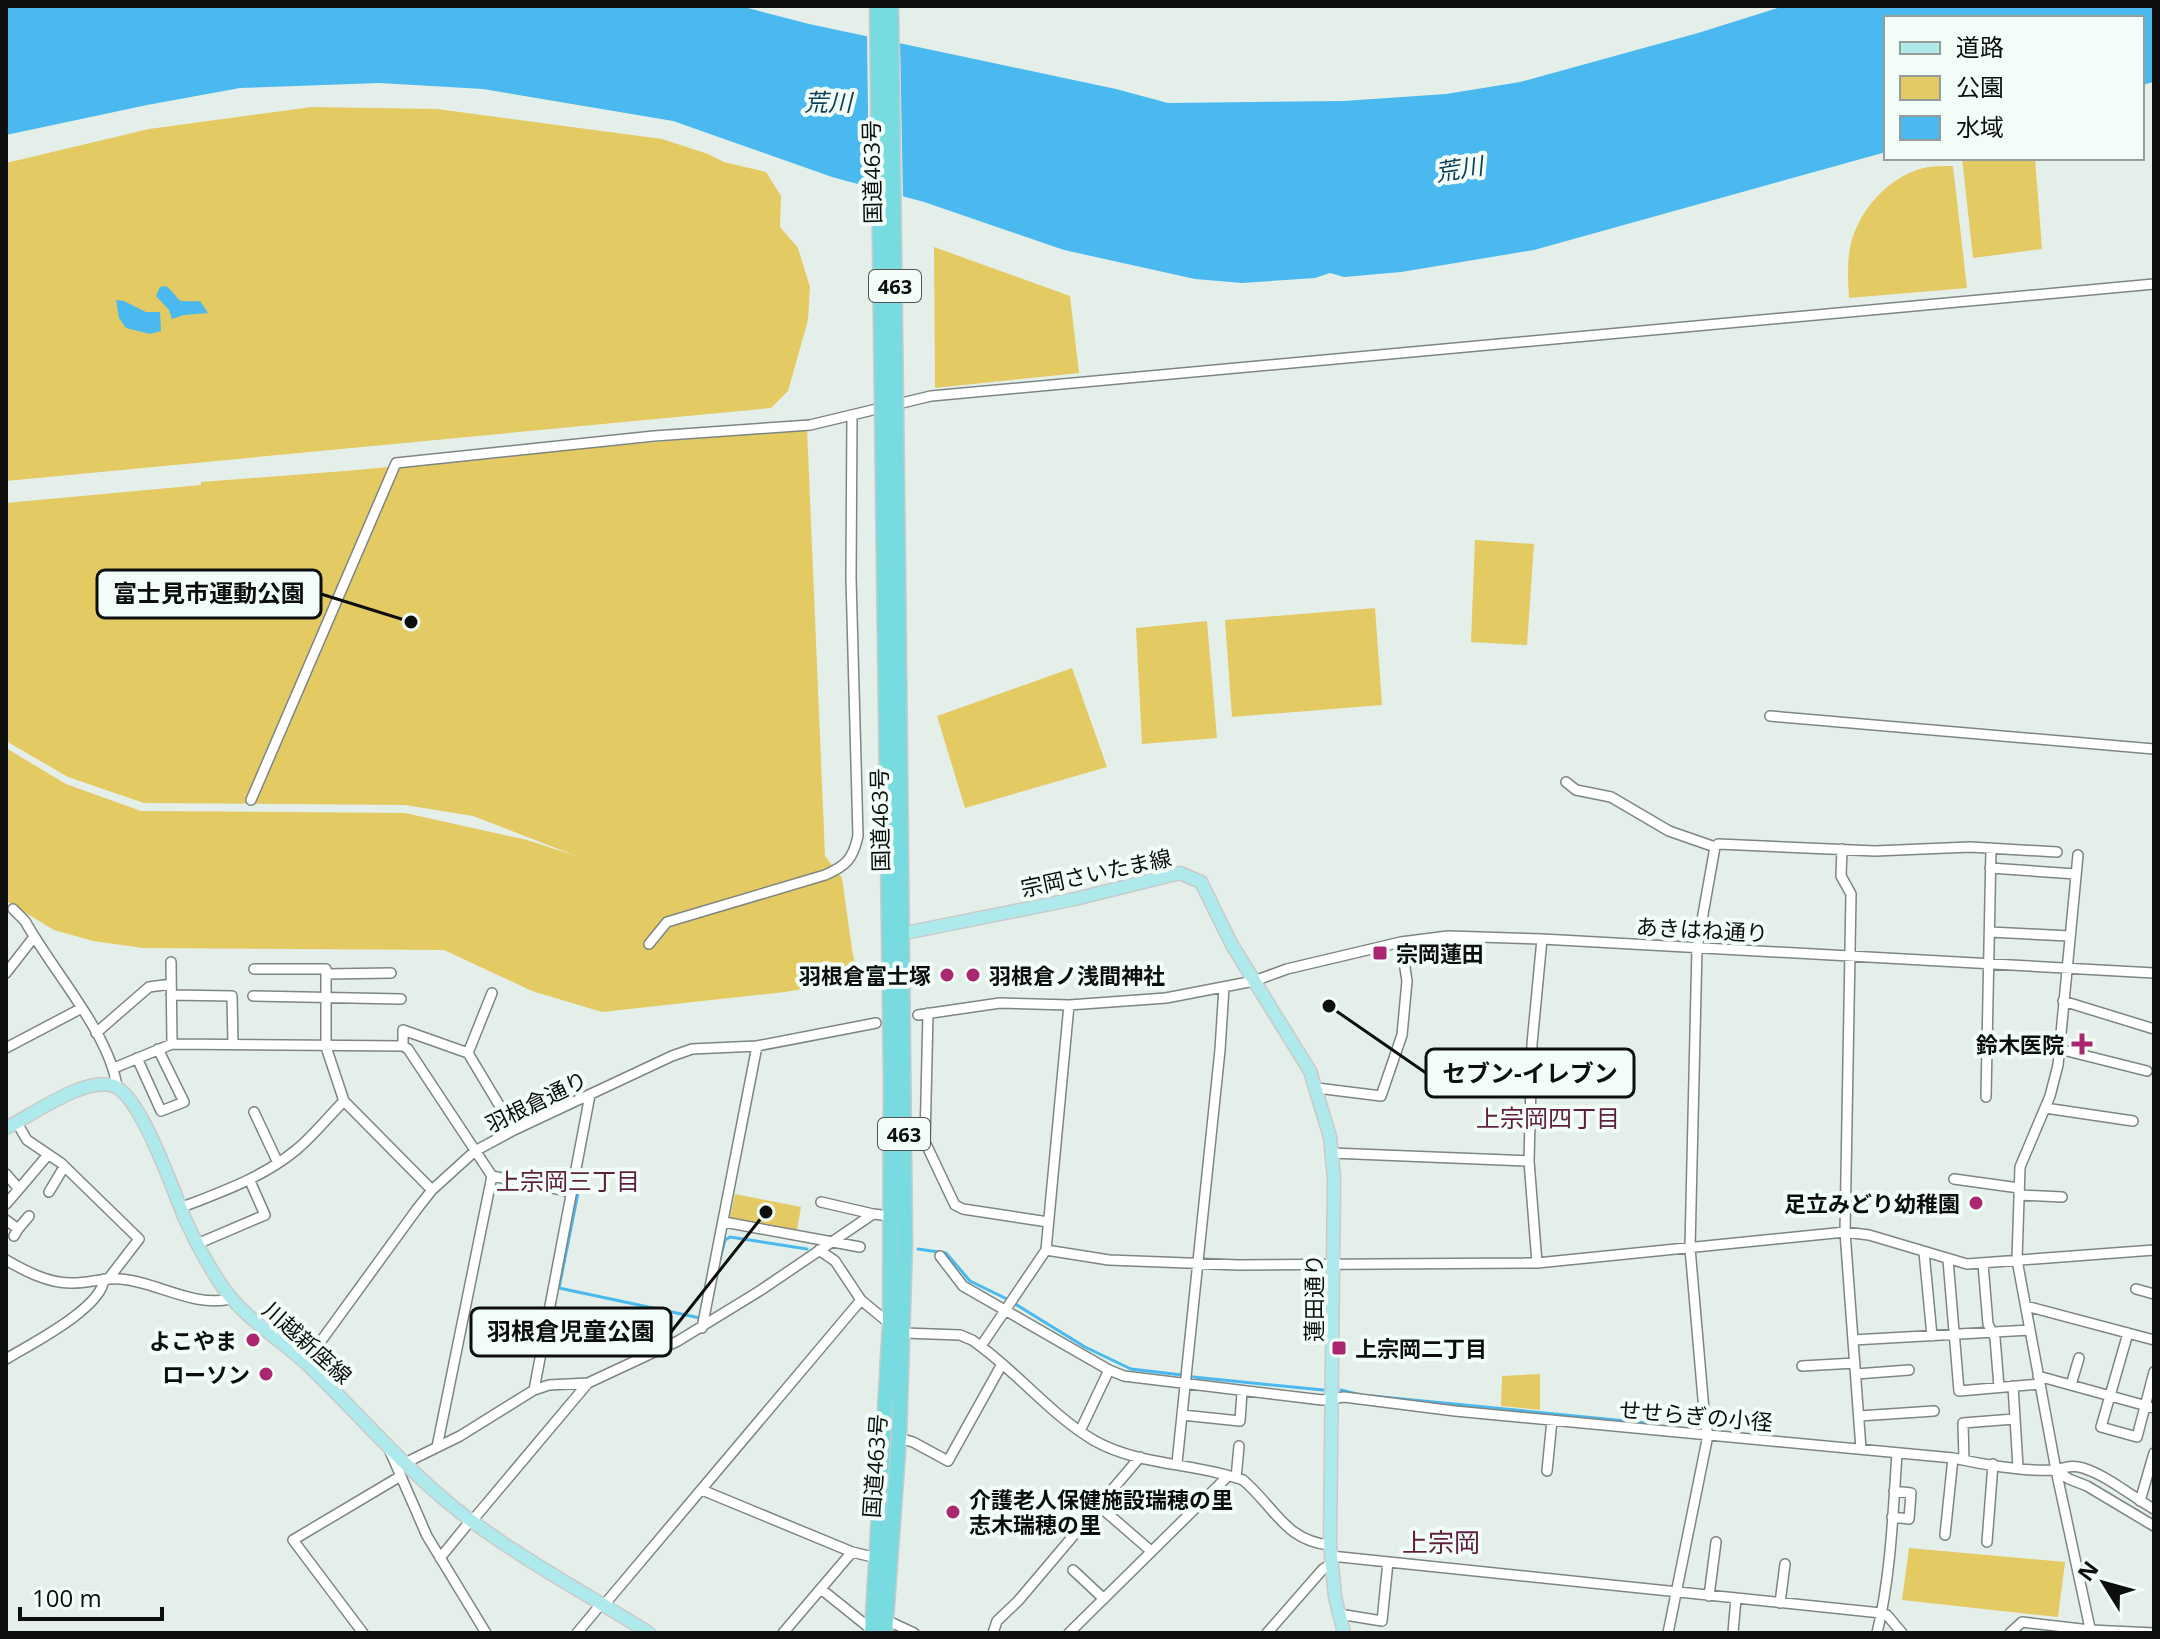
<svg xmlns="http://www.w3.org/2000/svg" width="2160" height="1639" font-family="'Open Sans','Noto Sans JP',sans-serif">
<rect width="100%" height="100%" fill="#e5efea"/>
<path fill="#e4ca63" d="M312,107l125,2 225,30 46,15 16,8 42,10 15,24 -1,31 18,21 12,39 -2,33 -20,71 -17,17 -765,73v-318l143,-34z
M1962,158h73l7,91 -69,9z
M1953,166l14,122 -118,10c-1,-17 -2,-34 1,-50 7,-37 40,-74 78,-81 8,-1 17,-1 25,-1z
M934,247l136,49 9,77 -144,15z
M807,428l18,428 17,22 11,78 8,23 -76,13 -183,20 -70,-21 -88,-41 -301,-2 -50,-7 -39,-11 -48,-29v-153l60,36 75,27 264,2 122,27 49,16 -103,-40 -68,-11 -261,-2 -76,-26 -62,-36v-238l195,-18v-3l144,-11z
M1475,540l59,4 -7,101 -56,-3z
M1375,608l7,97 -150,12 -7,-97z
M1207,621l10,117 -75,6 -6,-116z
M1072,668l35,99 -142,41 -28,-92z
M735,1194l66,13 -4,23 -67,-13z
M1540,1374v36l-39,-4 1,-30z
M1909,1548l156,14 -7,55 -156,-17z"/>
<path fill="#49b9ef" d="M6,6h734l69,18 307,65 52,14 176,-2 102,-7 74,-12 178,-49 86,-27h370v76l-12,3v-67h-256v134l-352,98 -133,22 -57,5 -14,-4 -15,5 -73,5 -47,-4 -131,-29 -140,-48 -92,-25 -159,-56 -190,-32 -104,-6 -139,5 -93,17 -141,30z
M166,286c19,16 5,16 34,15l8,12 -24,2 -12,4 -3,-9 -13,-14 4,-9z
M116,300l8,1 22,11h14l1,19 -11,3 -24,-6 -7,-10z"/>
<path fill="#e5efea" d="M867,32l33,7 3,161 -34,-9z"/>
<g fill="none" stroke-linecap="round" stroke-linejoin="round">
<path stroke="#49b9ef" stroke-width="3" d="M553,1184l16,3
M577,1188h2l-20,100 141,30
M918,1249l28,4 24,28 37,18
M719,1263l6,-23 5,-3 77,12
M1015,1304l70,43 46,22 51,6
M1193,1377l130,13
M1341,1390l20,5
M1372,1396l285,28"/>
<defs>
<path id="minor" d="M1770,716l384,33
M1566,782l10,8 35,7 58,34 46,16 3,-3 157,7 95,-4 87,5
M251,800l145,-337 258,-27 156,-11 121,-29 1223,-112
M1842,849l-1,27 10,18 -6,338 16,217
M2078,855l-20,210 -8,31 -30,71 -3,93 39,210 35,163
M1990,868l86,6
M13,909l12,12c27,49 85,113 92,166
M1990,932l79,4
M649,944l18,-22 158,-47c21,-9 28,-16 33,-39l-7,-258 1,-163
M171,962l1,82
M254,969h72v5l65,-1
M6,973l28,-36
M326,974v73l18,54 88,89
M171,995l61,1 1,48
M253,996l148,3
M2063,1001l91,28
M928,1013l-3,129 27,57 3,6 8,4 85,13
M918,1015l82,-12 69,2 97,-7 88,-17 33,-12 114,-27 47,-6 94,3 612,34
M96,1033l53,-46 22,-3
M403,1046v-16l65,23 46,77
M6,1048l74,-39
M2059,1049l88,22
M468,1053l24,-60
M137,1058l24,53 23,-9 -26,-53
M114,1068l58,-24 231,2 5,3 84,127 -55,271
M1317,1088l64,8 21,-61 5,-54 -6,-39
M1986,1097l5,-249
M2045,1108l88,13
M254,1112l24,51
M17,1123l10,17 34,23 78,76 -30,39
M1332,1153l197,8
M6,1174l13,15 28,-33
M492,1176l80,16
M1954,1179l65,9
M49,1192l15,-25
M2019,1195l43,2
M821,1202l52,12
M6,1204l13,-15
M180,1208c41,-16 82,-30 116,-58 17,-14 32,-33 48,-49
M6,1220l12,9 -4,7
M724,1222l136,25
M18,1229l11,-13
M197,1244l68,-29 -15,-34
M819,1250l16,11 26,39 29,24
M1046,1250l63,10 130,5 298,-2 308,-31 24,3 98,29 187,-14
M1924,1252l8,84
M940,1256l23,30 146,84 15,6 198,24 22,-3 111,14 498,47c27,6 73,14 100,12 11,-1 17,-6 30,-2 25,8 48,28 71,41
M6,1260c19,11 42,23 64,23 17,1 34,-6 51,-4 36,3 73,29 110,20
M1948,1260l11,131 81,-7
M1537,1263l-8,-102 3,-117 10,-105
M1983,1264l5,60 7,14 4,49
M2136,1289l18,5
M2026,1306l128,34
M702,1328l55,-282
M904,1333l56,2 12,5c44,30 77,74 123,101 45,25 101,22 148,39 31,26 42,61 87,65
M2128,1333l-27,94 36,10 17,-65
M1853,1340l177,-10
M981,1346l65,-96 23,-245
M6,1359c25,-15 96,-51 98,-80
M305,1363l112,-154 15,-19 43,-39 39,-21 158,-74 20,-7 65,-3 119,-23
M1802,1366l53,-3
M1856,1374l53,-4
M2038,1376l116,32
M2071,1385l8,-27
M2013,1386l5,81
M534,1390l56,-295
M1182,1415l58,6 2,-29
M1859,1416l75,-5
M1080,1431l29,-61
M899,1438l14,4 35,19 54,-97
M389,1449l38,87 59,97
M1964,1460l-1,-37 51,-4
M405,1463l55,-27 74,-46 15,-5 39,-2 90,-42 83,-51 112,-76 18,2
M1177,1463l43,-413 4,-63
M2056,1470l13,9 18,7 67,40
M1547,1471l5,-51
M1236,1478l3,-32
M702,1490l150,62 25,6
M2140,1501l14,-48
M1099,1506l52,45
M1892,1517l17,2 2,-26 -17,-2
M472,1521l116,-138
M1945,1535l8,-77
M1987,1542l6,-78
M1331,1556l550,57 6,2 15,18
M440,1558l31,-38
M1073,1570l31,29
M821,1589l51,41
M1709,1596l7,-54
M1780,1603l5,-39
M604,1605l257,-305
M1339,1614l43,7 6,-59
M886,1620l28,13
M363,1633l-70,-93 106,-63
M577,1633l25,-30
M783,1633l69,-81
M993,1633l4,-12 21,-20 122,-144
M1069,1633l159,-157
M1267,1633l56,-64 8,-5
M1668,1633l40,-198 -3,-13 -15,-174 7,-300 18,-101
M1733,1633l3,-35
M1877,1633c14,-58 16,-121 20,-180
M2010,1633l12,-11 68,8 64,3"/>
<path id="major" d="M895,935l180,-36 105,-26 21,9 31,63 78,126 20,66 4,41 -4,367 5,52 9,36
M6,1128c25,-12 83,-55 110,-41 26,13 57,103 69,132 10,22 22,44 35,64 22,34 59,55 88,82 48,46 91,97 143,140 59,48 133,87 198,128"/>
<path id="highway" d="M872,1633l18,-309 1,-244 -7,-515
M885,1633l14,-195 6,-193 -7,-678"/>
</defs>
<use href="#minor" stroke="#7d8681" stroke-width="12"/>
<use href="#major" stroke="#cacaca" stroke-width="15"/>
<use href="#highway" stroke="#cacaca" stroke-width="17"/>
<use href="#minor" stroke="#fff" stroke-width="9"/>
<use href="#major" stroke="#aee9ec" stroke-width="12"/>
<use href="#highway" stroke="#78dbdf" stroke-width="14"/>
<defs>
<path id="highway-bridge" d="M877,6l7,559
M891,6l7,561"/>
</defs>
<use href="#highway-bridge" stroke="#cacaca" stroke-width="17" stroke-linecap="butt"/>
<use href="#highway-bridge" stroke="#78dbdf" stroke-width="14"/>
</g>
<g fill="#aa2670" stroke="#f3fdf8" stroke-width="3">
<rect x="1372" y="945" width="16" height="16" rx="4"/>
<circle cx="947" cy="975" r="8"/>
<circle cx="973" cy="975" r="8"/>
<path d="M2078 1032h8v8h8v8h-8v8h-8v-8h-8v-8h8z"/>
<circle cx="1976" cy="1203" r="8"/>
<circle cx="253" cy="1340" r="8"/>
<rect x="1331" y="1340" width="16" height="16" rx="4"/>
<circle cx="266" cy="1374" r="8"/>
<circle cx="953" cy="1512" r="8"/>
</g>
<g text-anchor="middle" dominant-baseline="central" stroke-width="8" stroke-linejoin="round" paint-order="stroke">
<g fill="#f3fdf8" stroke="#515654" stroke-width="2">
<rect x="869" y="270" width="52" height="32" rx="6"/>
<rect x="878" y="1118" width="52" height="32" rx="6"/>
</g>
<g font-size="20" font-weight="bold" fill="#0c0f0e">
<text x="895" y="286">463</text>
<text x="904" y="1134">463</text>
</g>
<g font-size="22" fill="#0c0f0e" stroke="#f3fdf8">
<text transform="translate(871 172) rotate(-91)">国道463号</text>
<text transform="translate(879 820) rotate(-91)">国道463号</text>
<text transform="translate(1096 872) rotate(-12)">宗岡さいたま線</text>
<text transform="translate(1702 929) rotate(3)">あきはね通り</text>
<text transform="translate(536 1101) rotate(-26)">羽根倉通り</text>
<text transform="translate(1313 1298) rotate(-90)">蓮田通り</text>
<text transform="translate(308 1342) rotate(42)">川越新座線</text>
<text transform="translate(1696 1415) rotate(5)">せせらぎの小径</text>
<text transform="translate(874 1466) rotate(-86)">国道463号</text>
</g>
<g font-size="22" font-weight="bold" fill="#0c0f0e" stroke="#f3fdf8" text-anchor="end">
<text x="1396" y="953" text-anchor="start">宗岡蓮田</text>
<text x="931" y="975">羽根倉富士塚</text>
<text x="989" y="975" text-anchor="start">羽根倉ノ浅間神社</text>
<text x="2064" y="1044">鈴木医院</text>
<text x="1960" y="1203">足立みどり幼稚園</text>
<text x="237" y="1340">よこやま</text>
<text x="1355" y="1348" text-anchor="start">上宗岡二丁目</text>
<text x="250" y="1374">ローソン</text>
<text x="969" y="1499" text-anchor="start">介護老人保健施設瑞穂の里<tspan x="969" dy="25">志木瑞穂の里</tspan></text>
</g>
<g font-size="24" font-style="italic" fill="#0d3e54" stroke="#f3fdf8">
<text x="828" y="101">荒川</text>
<text transform="translate(1459 168) rotate(-9)">荒川</text>
</g>
<g font-size="24" fill="#5e1e3f" stroke="#f3fdf8">
<text x="1548" y="1117">上宗岡四丁目</text>
<text x="568" y="1180">上宗岡三丁目</text>
</g>
<g font-size="26" fill="#5e1e3f" stroke="#f3fdf8">
<text x="1441" y="1542">上宗岡</text>
</g>
</g>
<path fill="none" stroke="#0c0f0e" stroke-width="3" d="M411 622L321 594M1329 1006L1426 1073M766 1212L671 1332"/>
<g fill="#0c0f0e" stroke="#f3fdf8" stroke-width="3">
<circle cx="411" cy="622" r="8"/>
<circle cx="1329" cy="1006" r="8"/>
<circle cx="766" cy="1212" r="8"/>
</g>
<g fill="#f3fdf8" stroke="#0c0f0e" stroke-width="3">
<rect x="97" y="570" width="224" height="48" rx="8"/>
<rect x="1426" y="1049" width="208" height="48" rx="8"/>
<rect x="471" y="1308" width="200" height="48" rx="8"/>
</g>
<g font-size="24" text-anchor="middle" font-weight="bold" fill="#0c0f0e">
<text x="209" y="602">富士見市運動公園</text>
<text x="1530" y="1082">セブン-イレブン</text>
<text x="571" y="1340">羽根倉児童公園</text>
</g>
<rect width="2160" height="1639" fill="none" stroke="#0c0f0e" stroke-width="16"/>
<rect x="1884" y="16" width="260" height="144" fill="#f3fdf8" stroke="#979e9a" stroke-width="2"/>
<rect x="1900" y="42" width="40" height="12" fill="#aee9ec" stroke="#979e9a" stroke-width="2"/>
<text x="1956" y="56" font-size="24" fill="#0c0f0e">道路</text>
<rect x="1900" y="76" width="40" height="24" fill="#e4ca63" stroke="#979e9a" stroke-width="2"/>
<text x="1956" y="96" font-size="24" fill="#0c0f0e">公園</text>
<rect x="1900" y="116" width="40" height="24" fill="#49b9ef" stroke="#979e9a" stroke-width="2"/>
<text x="1956" y="136" font-size="24" fill="#0c0f0e">水域</text>
<g transform="translate(2104 1583) rotate(307)" stroke="#f3fdf8" stroke-width="6" paint-order="stroke">
<path d="M0-6L14 30L0 20L-14 30Z" fill="#0c0f0e"/>
<text y="-12" font-size="22" font-weight="bold" text-anchor="middle" fill="#0c0f0e">N</text>
</g>
<path d="M20 1607v12h142v-12" fill="none" stroke="#0c0f0e" stroke-width="4"/>
<text x="32" y="1607" font-size="24" fill="#0c0f0e" stroke="#f3fdf8" stroke-width="6" paint-order="stroke">100 m</text>
</svg>
